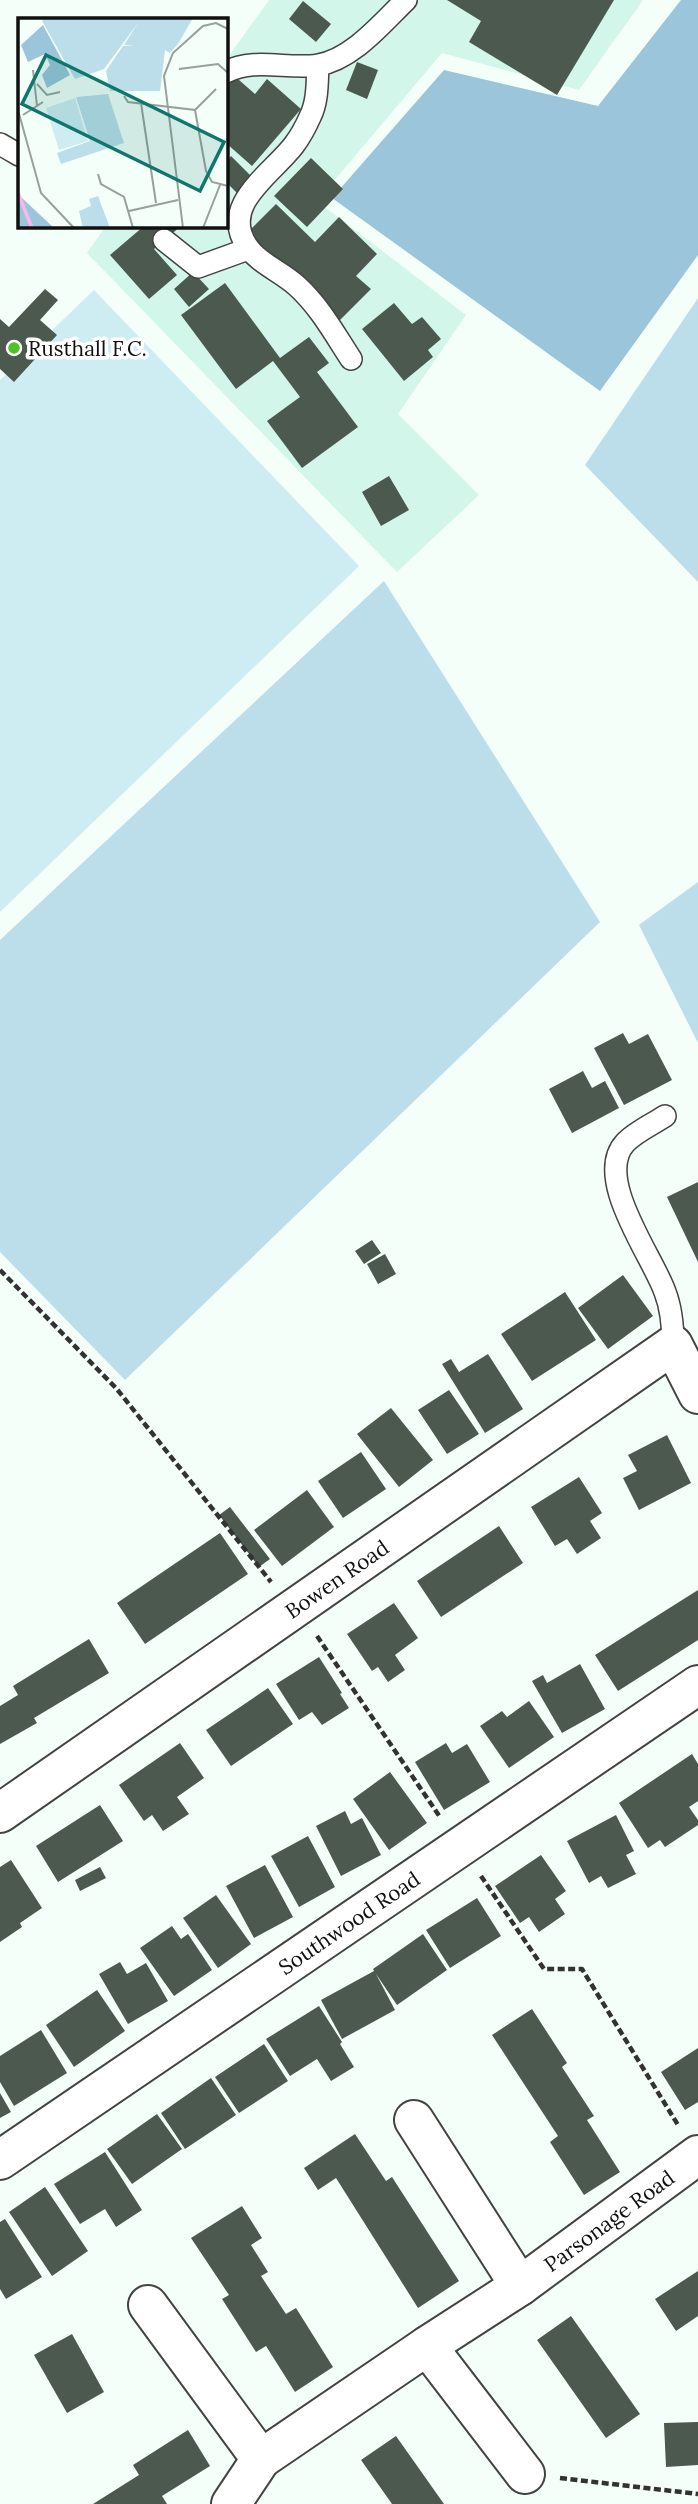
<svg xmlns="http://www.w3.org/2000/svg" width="698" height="2504" font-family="Lora,serif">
<rect width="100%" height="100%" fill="#f4fffa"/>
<path fill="#d3f6eb" d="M269,0h374l-64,90 -137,-37 -125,148 149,114 -68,99 81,81 -82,77 -310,-319 19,-27h120v-166z"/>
<path fill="#bcdeea" d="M698,298v284l-113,-117z
M384,581l216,341 -475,458 -125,-128v-312z
M698,882v161l-59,-118z"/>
<path fill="#9bc5db" d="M681,0h17v255l-98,136 -268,-193 112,-128 154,36z"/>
<path fill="#ceedf2" d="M94,290l265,276 -359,346v-532z"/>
<path fill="#4c594f" d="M447,0h167l-57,95 -88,-53 12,-21z
M303,1l28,23 -15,18 -27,-23z
M357,62l21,8 -11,29 -21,-9z
M231,73l24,21 12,-15 34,30 -49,57 -26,-23v-65z
M231,156l26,26 -15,16 -16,-16v-20z
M311,158l32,31 -36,38 -33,-31z
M276,204l39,38 24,-25 38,37 -21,22 15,13 -33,33 -91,-89z
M144,226h37l-27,23 23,26 -28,24 -39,-44z
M193,272l16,17 -20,18 -15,-18z
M225,283l55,75 29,-21 20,26 -12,9 41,55 -56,41 -35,-47 33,-24 -27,-36 -37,28 -55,-74z
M45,289l13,11 -18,20 17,15 -43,47 -14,-13v-50l9,8z
M394,303l18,21 10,-7 19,22 -13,11 5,7 -29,24 -42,-52z
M389,476l20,34 -28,16 -19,-34z
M623,1033l6,11 19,-10 24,46 -48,25 -30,-57z
M583,1071l9,17 13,-7 14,27 -47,25 -23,-44z
M698,1182v80l-31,-65z
M372,1240l9,13 -17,11 -9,-13z
M385,1254l11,20 -18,10 -11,-20z
M623,1275l30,41 -45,33 -30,-41z
M565,1292l31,48 -64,41 -31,-47z
M488,1354l35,55 -38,24 -43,-69 9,-5 8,13z
M449,1390l30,44 -32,20 -29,-44z
M391,1408l42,52 -34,27 -42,-53z
M667,1435l24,48 -52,27 -16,-32 14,-7 -9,-16z
M361,1452l25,37 -43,29 -25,-37z
M579,1477l23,36 -12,8 11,17 -24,16 -10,-15 -12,7 -24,-39z
M307,1490l27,37 -52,39 -28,-36z
M230,1507l40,52 -11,8 -40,-52z
M499,1526l24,37 -82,54 -24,-36z
M220,1533l28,41 -103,70 -28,-41z
M698,1590v50l-80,51 -23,-36z
M394,1603l24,35 -23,17 10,15 -17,12 -10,-15 -6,4 -25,-37z
M89,1639l20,34 -75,45 3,5 -37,21v-38l18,-11 -5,-9z
M319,1657l23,36 -2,1 9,14 -27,17 -10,-13 -13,8 -23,-36z
M580,1664l25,45 -43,24 -30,-52 11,-6 4,8z
M268,1688l25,36 -62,42 -25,-36z
M529,1701l25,36 -45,31 -29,-42 22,-15 5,6z
M180,1743l24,35 -27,19 12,17 -26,17 -11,-16 -8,6 -25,-36z
M446,1743l6,10 15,-9 23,38 -46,28 -29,-48z
M692,1754l6,10v37l-9,6 9,13v5l-33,22 -5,-7 -12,8 -29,-45z
M390,1772l37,51 -38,27 -36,-51z
M100,1805l23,36 -65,41 -22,-36z
M345,1811l6,13 11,-6 19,37 -40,21 -25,-50z
M616,1815l18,36 -8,4 10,19 -28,14 -7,-12 -12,7 -22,-42z
M308,1836l27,51 -36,20 -28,-51z
M541,1855l25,36 -11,8 10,15 -26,18 -10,-15 -9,6 -25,-37z
M11,1860l31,48 -22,15 2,4 -22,15v-75z
M265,1865l28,52 -39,21 -28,-52z
M100,1867l6,11 -26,13 -5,-11z
M216,1895l35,49 -33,24 -35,-50z
M477,1898l24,38 -51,32 -24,-38z
M172,1926l9,13 7,-5 24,36 -38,26 -34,-48z
M423,1934l24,36 -50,35 -21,-31 19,36 -53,29 -21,-39 53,-29 -1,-2z
M120,1962l7,12 19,-11 22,38 -40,23 -29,-50z
M97,1990l28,41 -51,36 -28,-42z
M319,2006l23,36 -2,2 14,23 -23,14 -14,-22 -27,17 -24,-37z
M532,2009l35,54 -5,4 32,49 -7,4 33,52 -36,23 -34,-53 8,-6 -66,-101z
M41,2030l26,43 -53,33 -14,-24v-26z
M264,2044l24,37 -49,32 -24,-36z
M698,2048v54l-13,8 -24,-38z
M211,2078l25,37 -51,34 -24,-36z
M0,2093l11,19 -11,6z
M157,2114l25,35 -50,35 -25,-35z
M355,2134l31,47 6,-4 67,104 -41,27 -82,-130 -18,12 -14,-22z
M105,2152l37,58 -26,17 -11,-18 -25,15 -26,-40z
M45,2187l43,64 -36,25 -43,-64z
M242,2206l20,32 -11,7 17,27 -7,4 25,38 10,-6 37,59 -38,25 -29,-46 -10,6 -34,-53 7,-4 -38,-57z
M5,2219l37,58 -36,22 -6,-10v-67z
M698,2271v45l-22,15 -21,-32z
M571,2316l69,98 -34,24 -69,-98z
M72,2334l32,58 -37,21 -33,-58z
M698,2422v43l-32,2 -2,-44z
M188,2430l22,36 -48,30 5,8h-74l46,-29 -6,-10z
M396,2436l48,68h-52l-31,-44z"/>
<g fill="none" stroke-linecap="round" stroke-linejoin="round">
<defs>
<path id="lane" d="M318,65c-1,18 0,36 -8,52 -4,9 -10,20 -16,28 -22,29 -75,60 -47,101 11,17 35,26 50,40 23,21 37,47 54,73
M226,72c29,-15 62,-2 92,-7 35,-6 64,-42 88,-65
M0,144l19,11
M164,240l34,27 50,-18
M665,1116c-12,8 -30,16 -40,27 -32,35 28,114 40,149 7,18 8,35 8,53"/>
<g id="street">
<path id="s1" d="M0,1813l673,-468 25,49"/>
<path d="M414,2120l106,166"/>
<path id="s2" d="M0,2160l698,-475"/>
<path d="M148,2305l113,154"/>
<path d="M427,2346l98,128"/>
<path id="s3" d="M231,2504l30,-45 166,-113 93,-60 178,-131"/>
</g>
</defs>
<use href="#lane" stroke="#434343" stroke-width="24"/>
<use href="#street" stroke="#434343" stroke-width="42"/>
<path stroke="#323232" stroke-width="4.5" stroke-dasharray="7 3.5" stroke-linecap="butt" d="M0,1270l116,118 155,194
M317,1636l123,181
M481,1876l63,93h38l96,156
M560,2478l138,16"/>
<use href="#lane" stroke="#fff" stroke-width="21"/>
<use href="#street" stroke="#fff" stroke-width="38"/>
</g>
<circle fill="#4ec226" stroke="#fff" stroke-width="2.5" cx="14" cy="348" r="7"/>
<g text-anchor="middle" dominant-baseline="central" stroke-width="7" stroke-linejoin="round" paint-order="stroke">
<g font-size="21" fill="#101010" stroke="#fff" text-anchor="start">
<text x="28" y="348">Rusthall F.C.</text>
</g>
<g font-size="21" fill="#101010" stroke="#fff">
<text stroke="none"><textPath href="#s1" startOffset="410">Bowen Road</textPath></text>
<text stroke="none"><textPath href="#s2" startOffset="422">Southwood Road</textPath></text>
<text stroke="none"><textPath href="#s3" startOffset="476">Parsonage Road</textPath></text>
</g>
</g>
<g transform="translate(18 18)">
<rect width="210" height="210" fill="#f4fffa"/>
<path d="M27,0h148l-15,26 -8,9 -5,-3 -5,41h-50l-4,-20 17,-25 12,-1h-11l14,-22 -34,46 -29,10 -33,-58zM90,76l16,49 -63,21 -4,-11 33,-12 -14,-44zM80,178l12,32h-27l-4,-17 12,-5 -2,-7z" fill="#bcdeea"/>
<path d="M25,7l27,50 -23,13 -5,-13 8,-10 -5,-11 -17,8 -7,-17zM0,177l4,3 32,30h-36z" fill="#9bc5db"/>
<path d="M57,80l13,43 -29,9 -13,-42z" fill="#ceedf2"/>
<path fill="none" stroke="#f7b8ec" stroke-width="3.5" d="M0,175l14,35"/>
<path fill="none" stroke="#999f9c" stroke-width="2" d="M161,51l39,-5 10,9M15,52l4,36M19,66l10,11 13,-3M106,78l4,6 67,8 11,61 6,11 16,4M123,85l15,100M0,92l23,83 33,35M177,92l21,-21M5,97l20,-13M80,156l3,10 23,13 9,31M111,193l49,-11M165,210l-19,-152 9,-23 30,-27 13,-3 12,6M185,210l17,-43"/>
<path fill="#0f766e" fill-opacity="0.15" stroke="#0f766e" stroke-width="3.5" d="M28,37l178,87 -24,49 -178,-87z"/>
<rect width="210" height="210" fill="none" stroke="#101010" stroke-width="3.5"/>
</g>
</svg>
